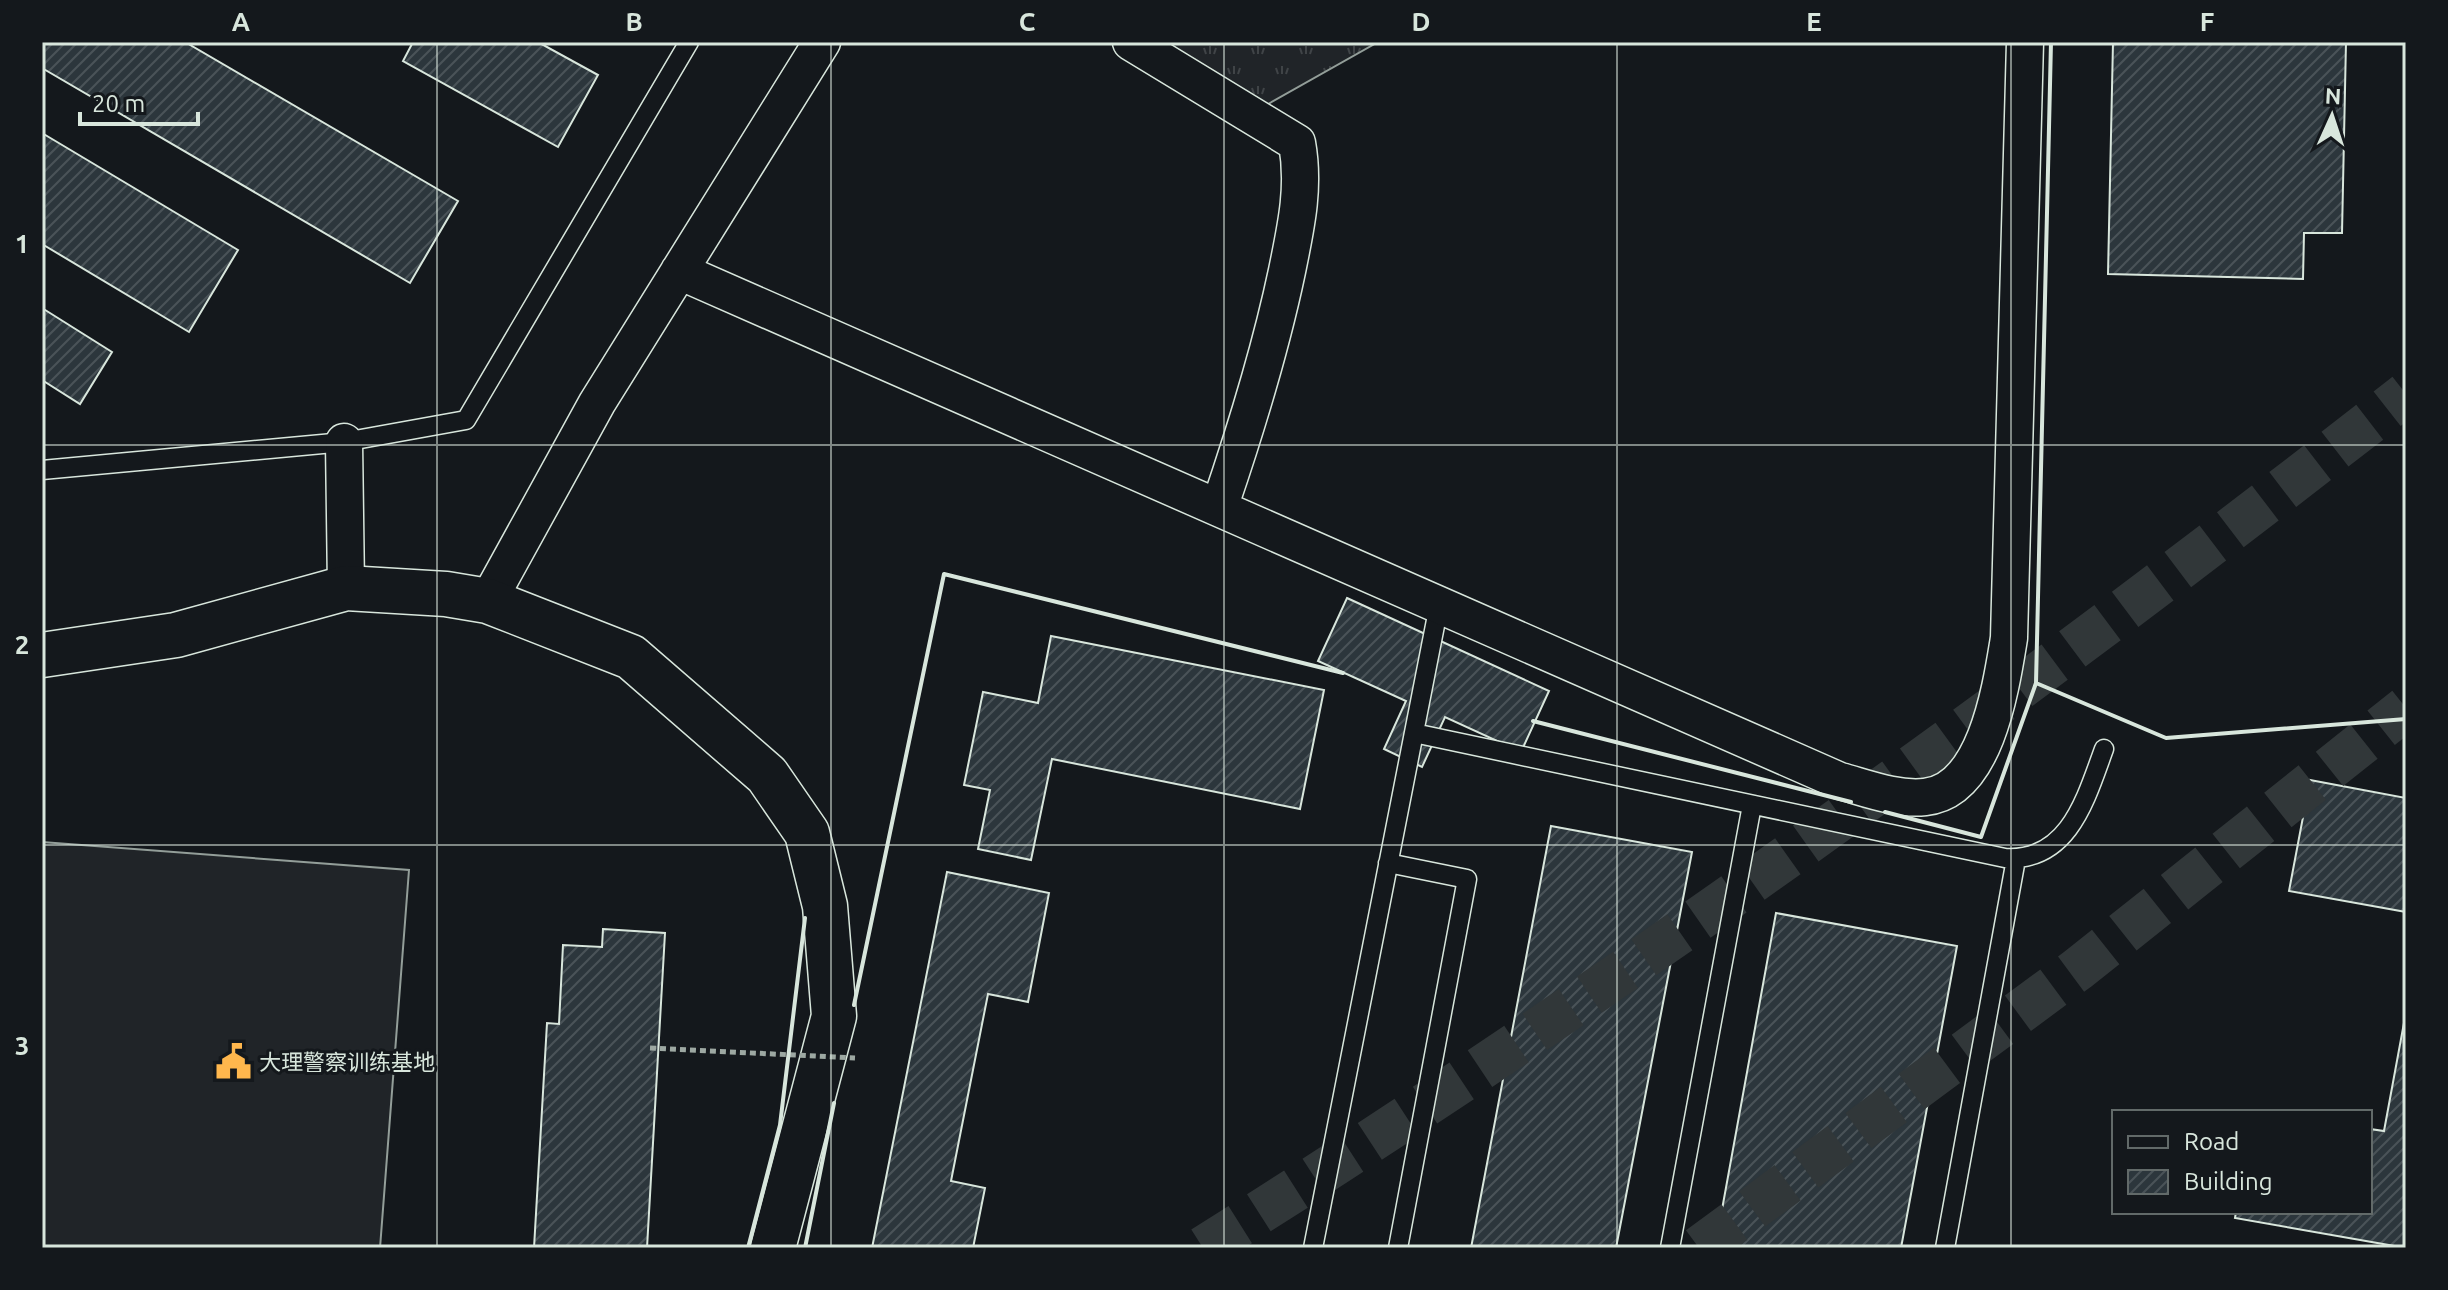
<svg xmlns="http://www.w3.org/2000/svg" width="2448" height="1290" font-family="Ubuntu,'Noto Sans SC',sans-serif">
<defs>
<pattern id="grass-tufts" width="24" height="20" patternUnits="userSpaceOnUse" patternTransform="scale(2)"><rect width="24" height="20" fill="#202428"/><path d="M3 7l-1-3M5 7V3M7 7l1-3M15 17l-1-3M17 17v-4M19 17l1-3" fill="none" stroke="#404447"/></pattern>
<pattern id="building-hatch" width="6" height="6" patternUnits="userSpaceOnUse" patternTransform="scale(2)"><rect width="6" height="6" fill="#2c363c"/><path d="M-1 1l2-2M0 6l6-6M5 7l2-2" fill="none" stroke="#4a5358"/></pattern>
</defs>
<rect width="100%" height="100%" fill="#14181c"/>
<path fill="url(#grass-tufts)" stroke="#939e99" stroke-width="2" d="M1156,42h222l-117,66z"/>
<path fill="#202428" stroke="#939e99" stroke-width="2" d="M42,842l367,28 -29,378h-338z"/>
<path fill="url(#building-hatch)" stroke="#d8e6dc" stroke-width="2" d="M42,42h143l273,159 -48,82 -368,-215z
M413,42h125l60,33 -40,72 -155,-86z
M2113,42h233l-4,191h-38l-1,46 -195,-5z
M42,133l196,117 -49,82 -147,-88z
M42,308l70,44 -32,52 -38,-24z
M1347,598l202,93 -28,61 -76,-35 -23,50 -38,-18 22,-48 -88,-40z
M1051,636l273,54 -24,119 -248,-50 -21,101 -53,-11 12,-59 -26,-5 19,-93 55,11z
M2310,780l96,18v114l-117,-21z
M1551,826l141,26 -76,396h-145z
M947,872l102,21 -21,109 -40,-8 -37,187 34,7 -12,60h-101z
M1776,913l181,33 -56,302h-186z
M603,929l62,4 -18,315h-113l13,-225 12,1 4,-79 39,2z
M2406,1012v236l-171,-30 1,-6h134v-83l14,2z"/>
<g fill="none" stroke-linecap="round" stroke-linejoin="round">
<path stroke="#313739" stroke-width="44" stroke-dasharray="44 22" stroke-linecap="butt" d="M1203,1248c418,-262 815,-551 1203,-854
M1699,1248l379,-279 328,-261"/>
<defs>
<path id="lane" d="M42,470l302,-28 122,-22 223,-378
M1414,733l591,125c64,4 81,-60 99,-109
M1388,863l79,16 -69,369
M1313,1248l126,-643
M1670,1248l82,-443
M1945,1248l71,-389"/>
<path id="street" d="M1131,42l166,101c8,44 -1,84 -10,128 -17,81 -41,158 -68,237
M679,271l1161,510c26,7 56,19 85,16 61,-6 76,-110 84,-159l16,-596
M344,442l2,146
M488,601l109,-198 225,-361"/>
<path id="secondary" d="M42,655l134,-20 170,-47 100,6 42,7 143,56 136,118 40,58 18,73 9,110 -61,232"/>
</defs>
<use href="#lane" stroke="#d8e6dc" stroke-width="21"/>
<use href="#street" stroke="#d8e6dc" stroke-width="39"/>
<use href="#secondary" stroke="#d8e6dc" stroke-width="47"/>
<use href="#lane" stroke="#14181c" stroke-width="18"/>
<use href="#street" stroke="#14181c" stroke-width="36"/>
<use href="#secondary" stroke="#14181c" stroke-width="44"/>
<path stroke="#9da8a2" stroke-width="5" stroke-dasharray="6 4" stroke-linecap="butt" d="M650,1048l205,10"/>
<path stroke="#d8e6dc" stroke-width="4" d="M2036,683l15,-641
M1533,721l318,81
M1885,812l96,25 55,-154 130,55 240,-19
M854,1005l90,-431 399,99
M748,1248l32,-123 25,-207
M805,1248l29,-145"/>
</g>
<path fill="none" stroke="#d8e6dc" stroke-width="2" stroke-opacity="0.55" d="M437,42v1206M831,42v1206M1224,42v1206M1617,42v1206M2011,42v1206M42,445h2364M42,845h2364"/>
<defs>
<symbol id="civic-bare" viewBox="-9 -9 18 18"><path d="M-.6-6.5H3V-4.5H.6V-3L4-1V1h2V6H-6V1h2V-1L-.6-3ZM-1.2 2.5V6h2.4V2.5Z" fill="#ffb74d" stroke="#14181c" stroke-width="2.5" paint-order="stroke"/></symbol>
</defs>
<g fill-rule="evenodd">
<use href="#civic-bare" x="208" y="1036" width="51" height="51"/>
</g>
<g text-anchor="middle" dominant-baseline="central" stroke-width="6" stroke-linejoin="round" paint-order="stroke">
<g font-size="22" fill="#d8e6dc" stroke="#14181c" text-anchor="start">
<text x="259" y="1061">大理警察训练基地</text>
</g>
</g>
<rect width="2448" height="1290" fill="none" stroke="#14181c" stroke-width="88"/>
<rect x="2112" y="1110" width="260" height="104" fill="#14181c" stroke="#626a69" stroke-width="2"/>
<rect x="2128" y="1136" width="40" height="12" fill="#14181c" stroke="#626a69" stroke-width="2"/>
<text x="2184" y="1150" font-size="24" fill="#d8e6dc">Road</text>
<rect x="2128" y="1170" width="40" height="24" fill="url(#building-hatch)" stroke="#626a69" stroke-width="2"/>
<text x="2184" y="1190" font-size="24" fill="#d8e6dc">Building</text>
<g transform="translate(2332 116) rotate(3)" stroke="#14181c" stroke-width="6" paint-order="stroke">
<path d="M0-6L14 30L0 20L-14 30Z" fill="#d8e6dc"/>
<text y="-12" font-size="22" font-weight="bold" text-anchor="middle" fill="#d8e6dc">N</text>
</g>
<path d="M80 112v12h118v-12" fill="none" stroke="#d8e6dc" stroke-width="4"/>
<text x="92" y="112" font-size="24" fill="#d8e6dc" stroke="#14181c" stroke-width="6" paint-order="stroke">20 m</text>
<rect x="44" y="44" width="2360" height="1202" fill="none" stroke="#d8e6dc" stroke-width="3"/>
<g font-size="26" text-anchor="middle" font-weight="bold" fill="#d8e6dc">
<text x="241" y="31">A</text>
<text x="634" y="31">B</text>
<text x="1027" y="31">C</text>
<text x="1421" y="31">D</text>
<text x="1814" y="31">E</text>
<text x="2207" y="31">F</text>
<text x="22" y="253">1</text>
<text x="22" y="654">2</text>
<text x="22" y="1055">3</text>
</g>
</svg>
